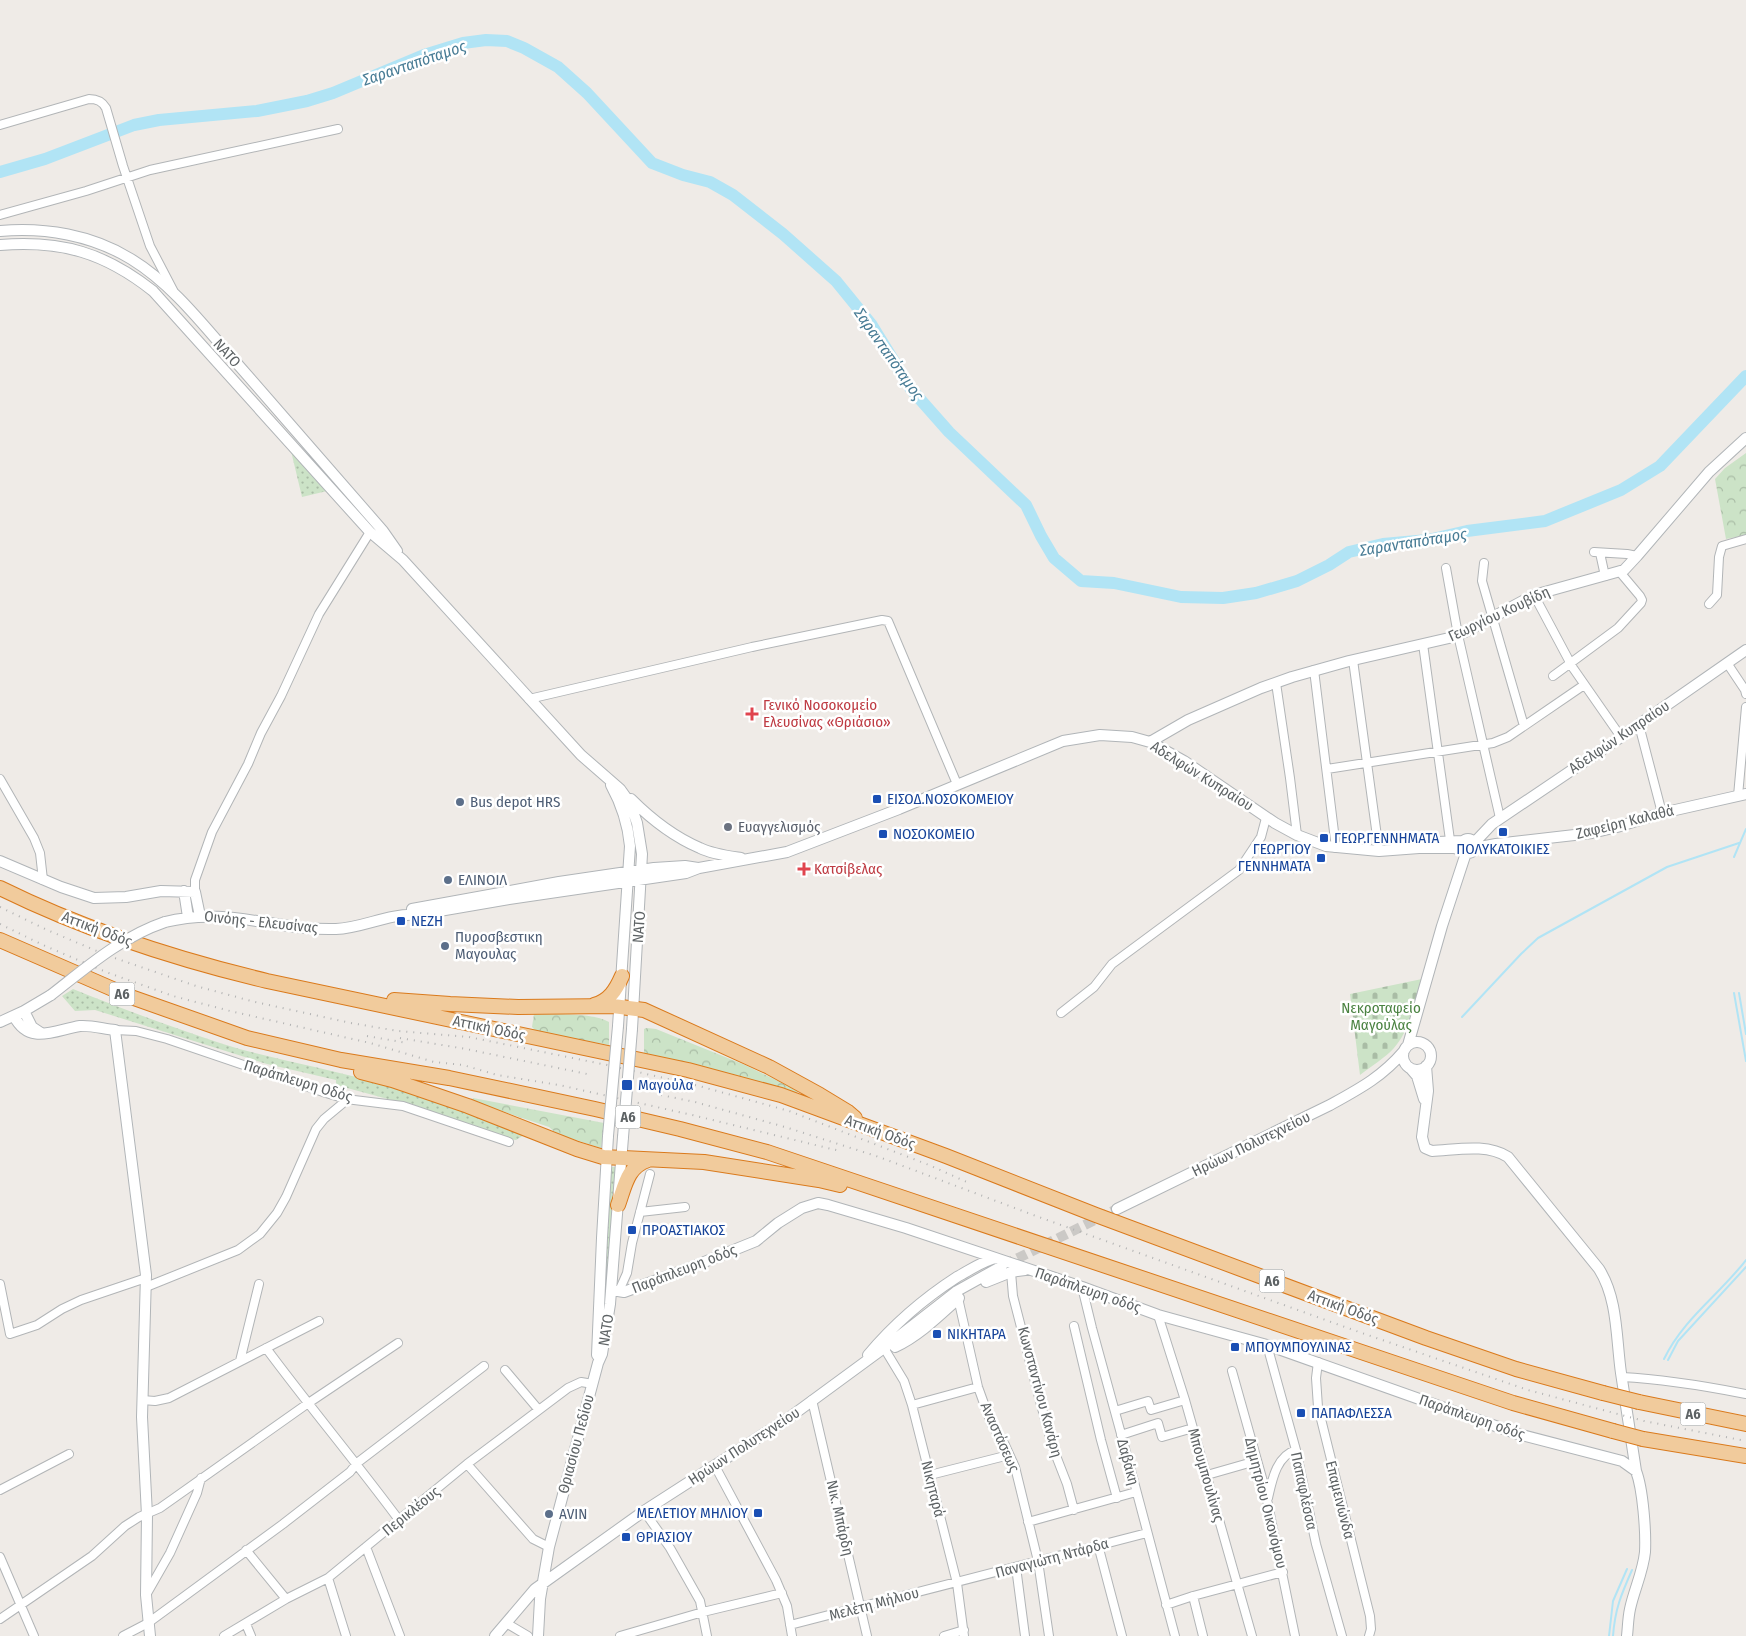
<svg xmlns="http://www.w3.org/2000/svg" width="1746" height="1636" font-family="'Fira Sans Condensed',sans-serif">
<defs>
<pattern id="grass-dots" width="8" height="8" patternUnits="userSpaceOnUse" patternTransform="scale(1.25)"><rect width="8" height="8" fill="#cce3c7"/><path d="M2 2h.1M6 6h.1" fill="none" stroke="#a9bca5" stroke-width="1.8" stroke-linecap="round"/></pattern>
<pattern id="forest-crowns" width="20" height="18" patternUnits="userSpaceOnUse" patternTransform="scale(1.25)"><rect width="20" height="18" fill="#cce3c7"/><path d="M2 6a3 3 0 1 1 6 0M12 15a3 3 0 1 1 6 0" fill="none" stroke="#a9bca5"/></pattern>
<pattern id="cemetery-stones" width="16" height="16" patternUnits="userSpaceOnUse" patternTransform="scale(1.25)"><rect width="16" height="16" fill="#cce3c7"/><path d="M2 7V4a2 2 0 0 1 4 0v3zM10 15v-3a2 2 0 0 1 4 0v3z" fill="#a9bca5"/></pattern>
</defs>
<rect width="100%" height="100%" fill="#efebe7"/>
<path fill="url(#grass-dots)" d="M291,451l36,40 -25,6z
M73,989c49,20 99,38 150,55 51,16 103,24 155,39 50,15 98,33 146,52l-8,5 -7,-1 -88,-31 -85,-23v-5l-69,-16 -172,-54 -20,1 -13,-15z
M611,1167h5l-8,129 -5,-1z"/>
<path fill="url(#forest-crowns)" d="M1746,453v82l-20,4 -11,-60 10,-11z
M534,1014c20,1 58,-2 75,8v23l-72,-13 -5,-5z
M647,1028l9,1 89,36 53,26 -2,4 -152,-41v-25z
M473,1098l131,25 -3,25 -44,-14 -8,-7 -77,-26z"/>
<path fill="url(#cemetery-stones)" d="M1422,979c-7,22 -12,51 -28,69 -9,10 -23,18 -34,27l-10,-81z"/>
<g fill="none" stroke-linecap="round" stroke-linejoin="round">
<path stroke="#b1e4f5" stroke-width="2" d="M1734,857l12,-28
M1734,993l12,68
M1739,993l7,41
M1462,1017l59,-63 17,-16 129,-71 72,-24
M1664,1359c19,-40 56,-65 82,-99
M1668,1360l10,-19 68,-74
M1609,1636l4,-35 14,-32
M1613,1636c2,-27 8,-41 19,-66"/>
<path stroke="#b1e4f5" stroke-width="12" d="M0,172l45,-13 89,-34 25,-5 98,-9 50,-10 26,-8 91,-38 39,-12 23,-3 21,1 17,7 34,19 29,26 65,70 31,12 27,7 23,13 50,39 53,47 35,43 40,65 38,43 77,73 15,31 13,22 27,23 33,2 67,14 42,1 33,-5 41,-12 32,-16 20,-13 34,-8 45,-4 39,-9 78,-10 76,-31 39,-24 86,-90"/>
<path stroke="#cbc9c6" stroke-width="10" stroke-dasharray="10 5" stroke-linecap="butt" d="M1004,1265l113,-56"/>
<defs>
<path id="street" d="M0,125l89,-26c8,0 13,2 17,9l17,58 27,80 23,44
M0,215l86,-24 64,-21 188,-41
M1594,552l33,2 10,2
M1600,553l5,23
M1484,563l-2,18 42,145
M1446,568l12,67 42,183
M1534,595l39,73 48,69
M1709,604l8,-9 2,-38 3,-11 24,-7
M1423,644l27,196
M1353,660l26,191
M1727,663l18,27 1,4
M1314,670l22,178
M1553,676l65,-48 23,-25 1,-3 -2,-4 -21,-25
M1276,683l14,95 7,57
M529,699l223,-52 130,-27 6,1 69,163
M1639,725l23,88
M1327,769l166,-26 15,-6 76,-52
M0,779l34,59 6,15 3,27
M1738,796l8,-89
M195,892v-12l17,-48 36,-68 13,-31 20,-37 38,-82 51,-82
M1061,1013l33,-26 18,-23 127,-94 22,-33 5,-19
M115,1030l21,1 31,8 159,54 20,6 57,7 106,36
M640,1212l45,-5
M1011,1272l2,24 27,105 13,47 14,36 7,26
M0,1284l10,50 27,-9 25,-16 19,-9 65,-22
M146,1287l92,-37 22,-16 17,-21 9,-16 30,-68 8,-10 24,-20
M1082,1287l10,41 37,135 46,173
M619,1291l8,-18 5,-30 18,-69
M958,1298l20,89 13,36 14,22 10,22 23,94 11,75
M1158,1315l27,85 67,236
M1074,1326l27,114 16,58
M1267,1345l29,105 20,94 26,92
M266,1348c43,58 90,114 133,172
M884,1348l20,33 8,24 45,178 7,53
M240,1361l19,-77
M1318,1362l-2,16 2,29 52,209 1,13 -2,7
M505,1370l33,39
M1232,1371l32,114 31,151
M1622,1377c42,2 83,9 124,17
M142,1400l13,1 14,-3 150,-77
M812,1400l55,236
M912,1405l66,-18
M1115,1411l33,-10 3,9 34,-10
M1121,1435l37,-12 4,14 31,-9
M467,1464l66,75 16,8
M715,1466l61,114 11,26 5,30
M930,1475l79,-20
M1207,1475l49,-14
M0,1490l69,-36
M1268,1498c4,-17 8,-42 28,-48
M644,1511l26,37 30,53 7,35
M1028,1522l108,-30
M1098,1545l24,91
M366,1547l34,89
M246,1550l40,49
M0,1557l34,79
M1016,1567l9,69
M328,1578l18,58
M146,1595l24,-42 27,-60 4,-15
M1193,1596l10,40
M1166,1605l27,-9 90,-24
M0,1619l92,-63 33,-30 14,-9 21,-9 147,-104 91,-61
M506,1623l22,13
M246,1624l5,12
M790,1625l357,-92
M123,1636l25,-13 135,-99 67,-52 7,-9 127,-97
M224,1636l62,-37 42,-21 139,-114 101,-76 13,-6 12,2
M620,1636l83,-24 79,-19
M944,1636l20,-6"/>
<path id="secondary" d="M0,231c45,-4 92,4 131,28 44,27 76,71 110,109 47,54 95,109 142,163l14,20
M0,245c62,-5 105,8 153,46l217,241 33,28 178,195 39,34 10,14 7,20 5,31 -10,175
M1150,742l38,-22 73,-32 31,-11 57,-16 100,-23 16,-6 69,-37 90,-25 13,-14 72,-84 37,-34
M611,785c11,20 17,39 19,61l-12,180
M631,799c19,19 43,38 69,49 12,6 28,8 41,10
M1461 846a7 7 0 1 1 14 0a7 7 0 1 1-14 0Z
M1474,843l18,-19 129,-87 125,-87
M1425,845l13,-3 24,-1
M1474,850l6,-3 16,-3 96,-11 25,-6 45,-14 84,-19
M0,861l61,26 33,11 32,-1 35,-6 34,1 5,24
M184,891l4,26
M412,909l147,-27 95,-14 31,-2 13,2
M165,922c63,-16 111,9 171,7 27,-1 53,-16 80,-14l93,-16 177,-26 13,-5 88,-16 112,-43 164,-68 37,-6 32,2 18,5 34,19 91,62 22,12 29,11 53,5 40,-3h35l7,2
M24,1011l8,16 9,6
M14,1016c15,30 41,14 66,10 11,-1 24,3 35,4l31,245 -4,142 5,98 -1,80 4,41
M0,1022l24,-11 27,-16
M1403 1056a14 14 0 1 1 28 0a14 14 0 1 1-28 0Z
M1408,1045l34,-119 24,-73
M1426,1066l2,25 -6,46 3,11 7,3c24,-1 54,-8 76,6l91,112c19,30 17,69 22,104 5,32 10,65 15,98 7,18 10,61 9,81 -2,20 -11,38 -15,57 -2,9 -2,18 -3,27
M1411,1069l6,7 7,23
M1117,1209l213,-104c29,-16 52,-28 74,-54
M986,1282l25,-10 14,-2
M612,1290l12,2 63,-23 69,-28 22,-18 24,-15 16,-5 10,2 78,23 176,59 76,28 109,30 251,89 104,27 14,10
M895,1347c24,-11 45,-32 64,-49
M597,1355l5,-117 6,-102
M868,1355c26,-31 55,-56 89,-78 13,-7 24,-15 38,-19
M495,1636l40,-47 109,-78 146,-94 94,-69 73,-57 45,-25
M538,1636l2,-37 9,-52 49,-184 4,-9 8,-50 13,-167"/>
<path id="highway" d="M0,888c85,42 175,71 267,93l421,89 93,25 165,61 150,59 330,123 90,31 87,24
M0,940l131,57 116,41 94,22 108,18 146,31 85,20 87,23 746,251 100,28
M394,1000l56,4 68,3 95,-1 31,4 125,57 51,28 28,17 7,6
M594,1005c15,-4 22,-15 28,-29
M361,1072l31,8 76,26 109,43 26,8 101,5 115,18 21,5
M618,1205c7,-19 9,-38 30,-45
M1639,1402l107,22
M1643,1439l103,17"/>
</defs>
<use href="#street" stroke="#b2b5b7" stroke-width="10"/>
<use href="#secondary" stroke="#b1b5b8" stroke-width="12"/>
<use href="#highway" stroke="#da7a1c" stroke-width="16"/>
<use href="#street" stroke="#fff" stroke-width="8"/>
<use href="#secondary" stroke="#fff" stroke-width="10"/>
<use href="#highway" stroke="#f1cb9c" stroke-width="14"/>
<path stroke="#b2b3b3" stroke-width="2" stroke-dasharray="1 6" stroke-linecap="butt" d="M0,907l45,22 61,26 90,31 59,16 96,21 47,8 71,6 138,28 92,21 90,25 140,54 40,18
M0,924l43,21 63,27 67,24 57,15 140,32 64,19 29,3 34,10 62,10 133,30 148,36
M367,1036l40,7
M400,1038l66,11 126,26
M661,1095l34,7 90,25 94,30 157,59 323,116 169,58 116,31 102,20"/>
<defs>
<path id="secondary-bridge" d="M51,995c36,-28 70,-58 114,-73
M608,1136l10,-110
M623,1137l9,-108"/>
<path id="highway-bridge" d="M1603,1393l36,9
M1613,1431l30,8"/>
</defs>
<use href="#secondary-bridge" stroke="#b1b5b8" stroke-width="12" stroke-linecap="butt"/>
<use href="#highway-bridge" stroke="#da7a1c" stroke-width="16" stroke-linecap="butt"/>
<use href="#secondary-bridge" stroke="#fff" stroke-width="10"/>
<use href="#highway-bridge" stroke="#f1cb9c" stroke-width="14"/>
</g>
<g fill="#e0444e" stroke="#fff" stroke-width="2">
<path d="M749.5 706.5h5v5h5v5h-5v5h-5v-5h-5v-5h5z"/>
<path d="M801.5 861.5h5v5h5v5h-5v5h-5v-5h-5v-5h5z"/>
</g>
<g fill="#1a4fb4" stroke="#fff" stroke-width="2">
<rect x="872" y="794" width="10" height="10" rx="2.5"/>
<rect x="1498" y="827" width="10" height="10" rx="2.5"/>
<rect x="878" y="829" width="10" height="10" rx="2.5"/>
<rect x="1319" y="833" width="10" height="10" rx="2.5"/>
<rect x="1316" y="853" width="10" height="10" rx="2.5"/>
<rect x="396" y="916" width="10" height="10" rx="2.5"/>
<rect x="621" y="1079" width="12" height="12" rx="2.5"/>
<rect x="627" y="1225" width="10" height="10" rx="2.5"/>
<rect x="932" y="1329" width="10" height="10" rx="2.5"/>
<rect x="1230" y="1342" width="10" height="10" rx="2.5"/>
<rect x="1296" y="1408" width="10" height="10" rx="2.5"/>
<rect x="753" y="1508" width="10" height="10" rx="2.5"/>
<rect x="621" y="1532" width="10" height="10" rx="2.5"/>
</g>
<g fill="#5c6f8a" stroke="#fff" stroke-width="2">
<circle cx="460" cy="802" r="5"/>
<circle cx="448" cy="880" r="5"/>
<circle cx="445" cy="946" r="5"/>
<circle cx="549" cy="1514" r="5"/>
</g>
<circle fill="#6b7280" stroke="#fff" stroke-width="2" cx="728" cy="827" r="5"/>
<g text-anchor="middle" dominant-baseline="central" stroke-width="5" stroke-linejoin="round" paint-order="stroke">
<g fill="#fff" stroke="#8e9293" stroke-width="1">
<rect x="109.5" y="982.5" width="25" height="23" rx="4"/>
<rect x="615.5" y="1105.5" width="25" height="23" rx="4"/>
<rect x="1259.5" y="1269.5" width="25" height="23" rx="4"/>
<rect x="1680.5" y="1402.5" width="25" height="23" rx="4"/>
</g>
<g font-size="14" font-weight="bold" fill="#5e6365">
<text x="122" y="994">Α6</text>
<text x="628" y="1117">Α6</text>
<text x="1272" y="1281">Α6</text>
<text x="1693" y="1414">Α6</text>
</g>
<g font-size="15" fill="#5e6365" stroke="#fff">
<text transform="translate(227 353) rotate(48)">ΝΑΤΟ</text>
<text transform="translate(1499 614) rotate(-25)">Γεωργίου Κουβίδη</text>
<text transform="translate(1619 737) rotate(-34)">Αδελφών Κυπραίου</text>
<text transform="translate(1202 776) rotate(32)">Αδελφών Κυπραίου</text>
<text transform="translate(1625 822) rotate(-14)">Ζαφείρη Καλαθά</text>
<text transform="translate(261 922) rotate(6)">Οινόης - Ελευσίνας</text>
<text transform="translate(639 927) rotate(-86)">ΝΑΤΟ</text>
<text transform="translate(97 929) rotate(21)">Αττική Οδός</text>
<text transform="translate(489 1028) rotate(12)">Αττική Οδός</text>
<text transform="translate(298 1081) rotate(17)">Παράπλευρη Οδός</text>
<text transform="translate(880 1132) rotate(20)">Αττική Οδός</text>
<text transform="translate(1251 1144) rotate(-26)">Ηρώων Πολυτεχνείου</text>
<text transform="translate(684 1269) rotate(-21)">Παράπλευρη οδός</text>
<text transform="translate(1088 1290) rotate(19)">Παράπλευρη οδός</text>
<text transform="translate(1343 1307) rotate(20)">Αττική Οδός</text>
<text transform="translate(606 1330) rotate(-81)">ΝΑΤΟ</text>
<text transform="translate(1040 1392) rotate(75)">Κωνσταντίνου Κανάρη</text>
<text transform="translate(1472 1417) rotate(19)">Παράπλευρη οδός</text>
<text transform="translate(1000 1437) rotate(66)">Αναστάσεως</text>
<text transform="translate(576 1444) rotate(-75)">Θριασίου Πεδίου</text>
<text transform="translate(744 1446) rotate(-33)">Ηρώων Πολυτεχνείου</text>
<text transform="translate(1128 1462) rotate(75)">Δαβάκη</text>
<text transform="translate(1206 1475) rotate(74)">Μπουμπουλίνας</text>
<text transform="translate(933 1489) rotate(76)">Νικηταρά</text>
<text transform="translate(1304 1491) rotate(78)">Παπαφλέσσα</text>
<text transform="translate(1340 1500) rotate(76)">Επαμεινώνδα</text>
<text transform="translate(1266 1503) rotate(76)">Δημητρίου Οικονόμου</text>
<text transform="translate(411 1511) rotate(-39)">Περικλέους</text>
<text transform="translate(840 1518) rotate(77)">Νικ. Μπάρδη</text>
<text transform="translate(1052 1558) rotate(-15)">Παναγιώτη Ντάρδα</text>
<text transform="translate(874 1604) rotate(-15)">Μελέτη Μήλιου</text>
</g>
<g font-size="15" fill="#be3a42" stroke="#fff" text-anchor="start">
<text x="763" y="705">Γενικό Νοσοκομείο<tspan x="763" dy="17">Ελευσίνας «Θριάσιο»</tspan></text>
<text x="814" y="869">Κατσίβελας</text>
</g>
<g font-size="15" fill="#164399" stroke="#fff" text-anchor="start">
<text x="887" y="799">ΕΙΣΟΔ.ΝΟΣΟΚΟΜΕΙΟΥ</text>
<text x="893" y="834">ΝΟΣΟΚΟΜΕΙΟ</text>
<text x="1334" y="838">ΓΕΩΡ.ΓΕΝΝΗΜΑΤΑ</text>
<text x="1311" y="849" text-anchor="end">ΓΕΩΡΓΙΟΥ<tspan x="1311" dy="17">ΓΕΝΝΗΜΑΤΑ</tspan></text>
<text x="1503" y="849" text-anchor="middle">ΠΟΛΥΚΑΤΟΙΚΙΕΣ</text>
<text x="411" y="921">ΝΕΖΗ</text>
<text x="638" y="1085">Μαγούλα</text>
<text x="642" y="1230">ΠΡΟΑΣΤΙΑΚΟΣ</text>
<text x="947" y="1334">ΝΙΚΗΤΑΡΑ</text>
<text x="1245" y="1347">ΜΠΟΥΜΠΟΥΛΙΝΑΣ</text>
<text x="1311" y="1413">ΠΑΠΑΦΛΕΣΣΑ</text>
<text x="748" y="1513" text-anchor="end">ΜΕΛΕΤΙΟΥ ΜΗΛΙΟΥ</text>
<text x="636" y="1537">ΘΡΙΑΣΙΟΥ</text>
</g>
<g font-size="15" fill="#4e5e75" stroke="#fff" text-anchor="start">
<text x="470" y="802">Bus depot HRS</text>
<text x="458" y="880">ΕΛΙΝΟΙΛ</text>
<text x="455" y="937">Πυροσβεστικη<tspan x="455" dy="17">Μαγουλας</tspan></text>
<text x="559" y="1514">AVIN</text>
</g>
<g font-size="15" fill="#5b616d" stroke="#fff" text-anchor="start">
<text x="738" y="827">Ευαγγελισμός</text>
</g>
<g font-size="15" fill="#4a8241" stroke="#fff">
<text x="1381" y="1008">Νεκροταφείο<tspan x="1381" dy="17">Μαγούλας</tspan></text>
</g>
<g font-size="16" font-style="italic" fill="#487c95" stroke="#fff">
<text transform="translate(414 63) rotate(-19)">Σαρανταπόταμος</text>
<text transform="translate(889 354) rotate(55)">Σαρανταπόταμος</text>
<text transform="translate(1413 542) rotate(-9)">Σαρανταπόταμος</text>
</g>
</g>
</svg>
